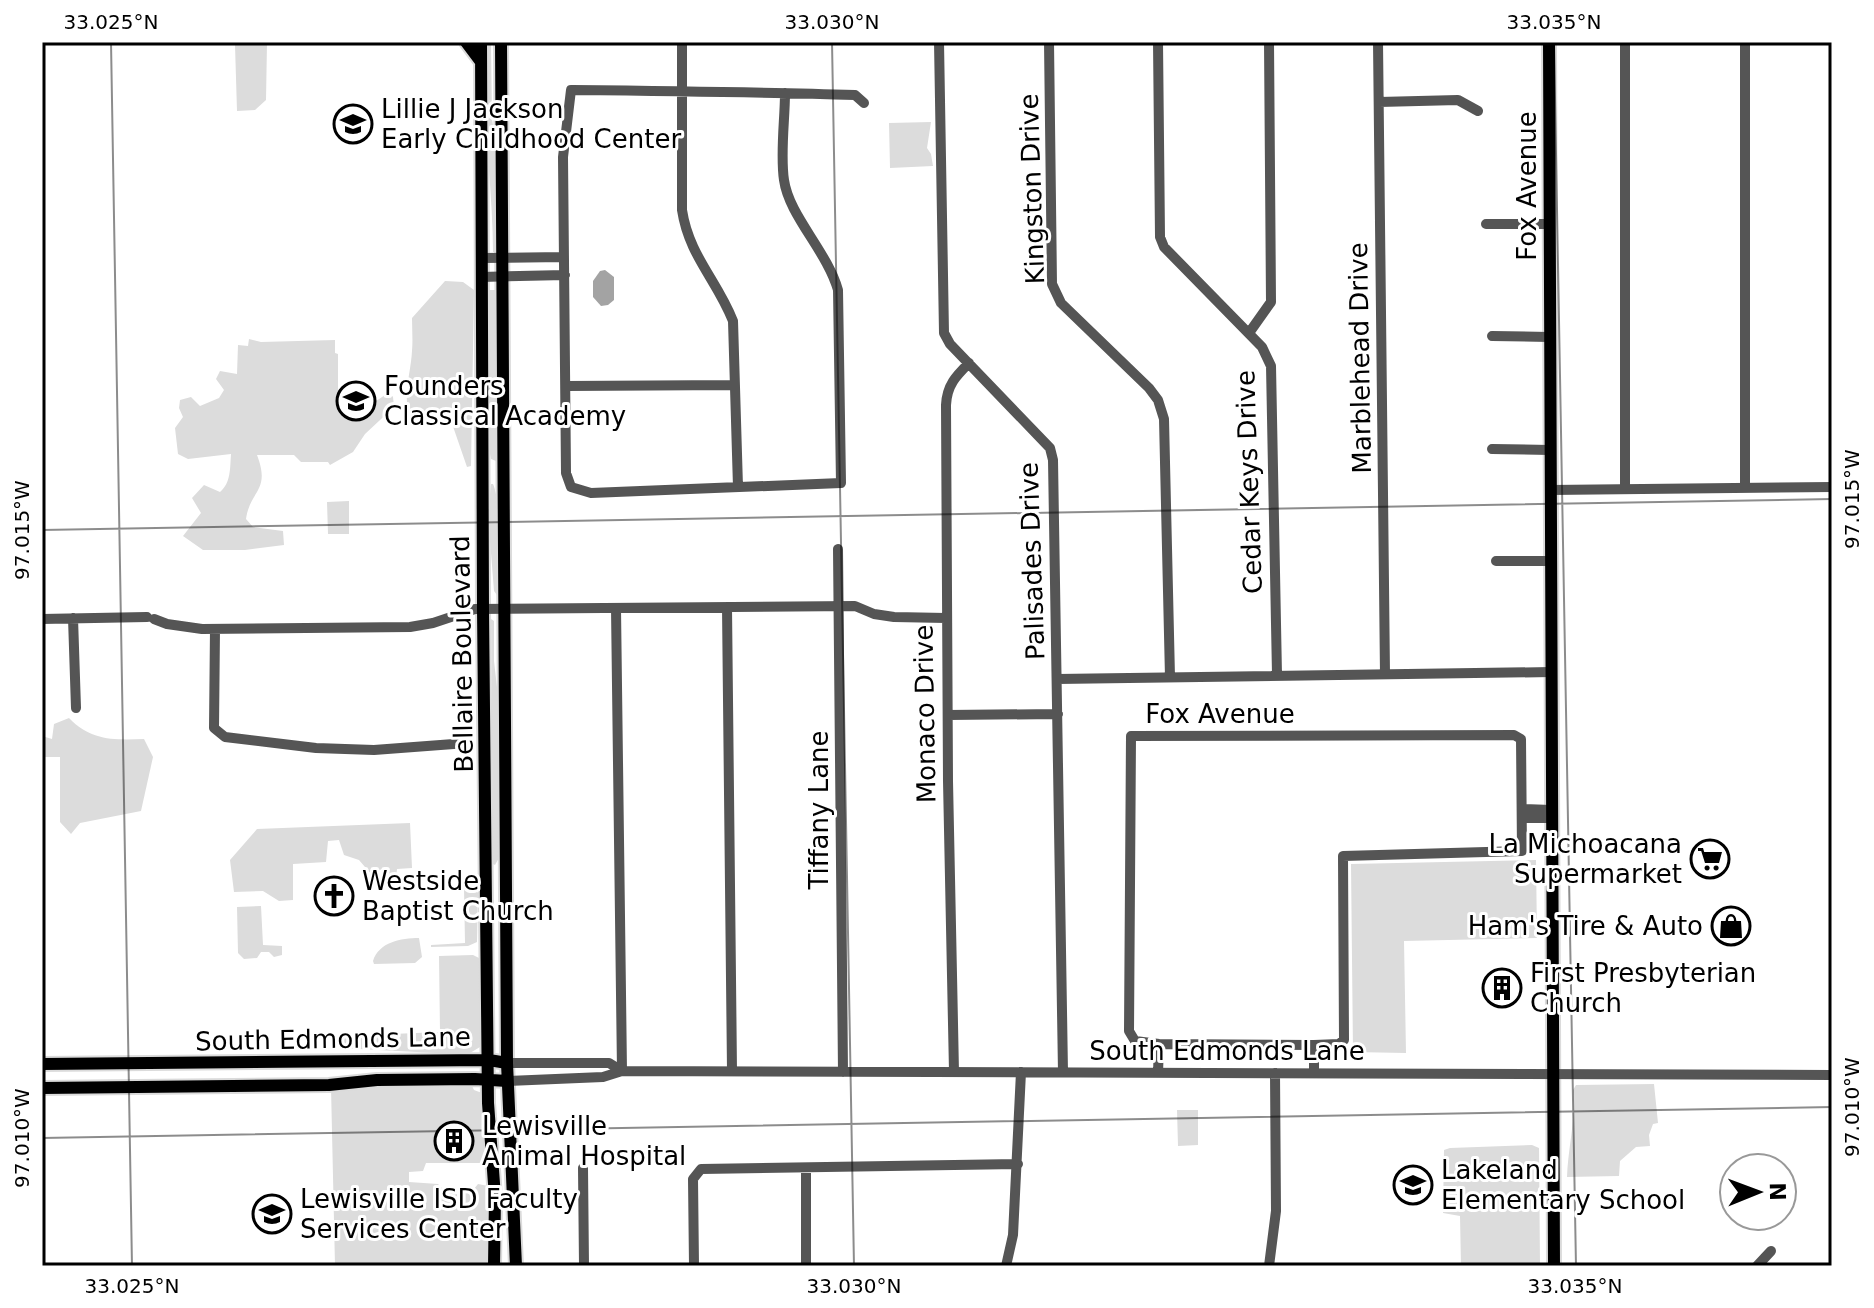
<svg xmlns="http://www.w3.org/2000/svg" width="1874" height="1308" font-family="'DejaVu Sans',sans-serif">
<rect width="100%" height="100%" fill="#fff"/>
<path fill="#dcdcdc" d="M487,42h4l1,77 6,38v96l-5,-1c0,-69 -13,-140 -6,-210z
M267,43l-1,57 -11,10 -18,1 -2,-66z
M931,122l-4,26 4,6 2,12 -43,2 -1,-45z
M445,281l18,1 11,8 -3,176 -4,1 -19,-55 -40,-1c-4,-21 3,-40 4,-60 1,-11 0,-22 0,-33z
M488,290h7v38l5,21 -4,112 -5,-2 -2,-10z
M249,339l12,3 74,-2v13l3,1v54c21,3 34,-3 51,-16l4,5 1,10 -29,27 -12,18 -23,13 -2,-3h-27l-7,-7h-37c14,36 -7,35 -11,64l7,8 30,4 1,14 -39,5h-42l-20,-14 18,-23 -9,-15 12,-13 16,7c11,-9 10,-24 11,-38l-43,5 -10,-5 -3,-26 8,-11 -4,-9 1,-8 11,-3 9,9 19,-8 5,-8 -8,-11 4,-8 17,3 1,-29 10,1z
M491,484h2c8,18 11,92 4,111l-3,-4 -6,-76z
M349,501v33h-21l-1,-32z
M491,619l3,2v40l5,44 1,151 -5,9 -2,-1z
M69,718c22,23 45,22 75,21l9,18 -12,54 -61,12 -9,11 -11,-12v-65h-18v-21l10,3 2,-15z
M410,823l2,45 -15,1 -1,9h-9l-2,-8 -3,-1 -11,5 -12,-14 -15,-5 -5,-15 -11,1 -2,21 -33,2v36l-14,1 -16,-10 -29,1 -4,-32 27,-31z
M1536,860l1,78 -133,3 2,112 -53,-1 -2,-188z
M464,888l11,1 3,4 -1,49 -9,4 -37,1v-2l34,-2z
M261,906l2,39 19,1v9l-8,2 -5,-5h-8l-4,6 -13,1 -6,-6 -1,-46z
M419,938l3,19 -7,6 -41,1 -1,-3c6,-19 28,-23 46,-23z
M473,955l8,4 1,5 -2,83 -10,6 -15,1 -115,-6 -3,-7 7,-5 96,-4 -1,-76z
M1654,1084l4,39 -5,1 -4,11 1,11 -14,1 -16,14 -1,15 -52,1c1,-30 9,-57 6,-87l3,-5z
M439,1085l33,1 2,4 8,3 5,70h-61l-3,8 -14,1v10l29,2 5,5h31l4,-5 10,2 1,80h-154l-4,-179z
M1177,1110h21v35l-20,1z
M1532,1145l7,3 1,118h-79l-1,-50 -17,-3 1,-63 6,-2z"/>
<path fill="#a3a3a3" d="M605,270l9,7v23l-6,5 -7,1 -8,-9v-16l7,-10z"/>
<g fill="none" stroke-linecap="round" stroke-linejoin="round">
<defs>
<path id="major" d="M466,42l15,20
M481,42l2,567 5,494 7,94 -1,69
M501,42l6,1021 9,203
M1549,42l5,1224
M42,1064l447,-4 18,3
M42,1088l287,-3 48,-5 98,-1 32,2"/>
</defs>
<use href="#major" stroke="#dbdbdb" stroke-width="16"/>
<path stroke="#555" stroke-width="10" d="M682,42v168c7,46 35,70 51,111l5,166
M939,42l5,291 6,11 100,104 3,12 10,612
M1049,42l3,242 9,19 88,85 9,12 6,19 6,258
M1158,42l2,195 4,10 98,100 9,19 6,309
M1378,42l7,632
M1625,42v447
M1745,42v445
M785,93c0,26 -5,61 -1,87 5,36 43,71 54,110l3,193 -250,10 -20,-6 -5,-14 -3,-316 8,-67c94,1 189,2 284,5l9,8
M1379,102l79,-2 20,11
M1486,224h63
M481,258l83,-1
M481,277l84,-2
M1249,333l22,-31 -2,-260
M1492,336l57,1
M566,386l169,-1
M1492,449l58,1
M1550,490l282,-3
M838,549l5,523
M1496,561h54
M727,607l5,464
M616,608l6,463
M73,618l3,90
M42,619l105,-2
M154,619l13,5 35,5 208,-2 23,-4 42,-14 380,-3 19,8 20,3 52,1
M215,629l-1,99 11,9 91,11 58,2 93,-7
M1057,679l494,-7
M948,715l110,-1
M1514,735l7,4 1,112 -179,5 1,184 -5,4 -25,1 -155,-1 -24,-3 -6,-10 2,-295z
M1523,809l28,1
M1524,818h27
M507,1063h102l13,8
M954,1072l-6,-291 -2,-376c1,-20 10,-29 23,-42
M1158,1073l1,-29
M1314,1073v-28
M507,1081l96,-4 19,-6 1210,4
M583,1168l1,98
M694,1266l-1,-87 8,-10 317,-5
M806,1266v-97
M1006,1266l7,-31 8,-163
M1269,1266l7,-55 -1,-138
M1757,1266l14,-15"/>
<use href="#major" stroke="#000" stroke-width="12"/>
</g>
<path fill="none" stroke="#000" stroke-width="2" stroke-opacity="0.45" d="M111,42l21,1224M832,42l22,1224M1554,42l22,1224M42,530l1790,-31M42,1138l1790,-31"/>
<defs>
<symbol id="school-ring" viewBox="-11 -11 22 22"><circle r="9.5" fill="#fff" stroke="#000" stroke-width="1.5"/><path d="M0-5L7-2L0 1L-7-2ZM-4 1L0 2.5L4 1V4Q0 6-4 4Z" fill="#000"/></symbol>
<symbol id="supermarket-ring" viewBox="-11 -11 22 22"><circle r="9.5" fill="#fff" stroke="#000" stroke-width="1.5"/><path d="M-6-5.5h2.5l.6 2H6L4.5 2H-2.5L-4.4-4H-6ZM-1.5 3.2a1.3 1.3 0 1 0 .1 0ZM3 3.2a1.3 1.3 0 1 0 .1 0Z" fill="#000"/></symbol>
<symbol id="church-ring" viewBox="-11 -11 22 22"><circle r="9.5" fill="#fff" stroke="#000" stroke-width="1.5"/><path d="M-1.2-6h2.4v3.5h3.3v2.4h-3.3V6h-2.4V-.1h-3.3v-2.4h3.3Z" fill="#000"/></symbol>
<symbol id="shop-ring" viewBox="-11 -11 22 22"><circle r="9.5" fill="#fff" stroke="#000" stroke-width="1.5"/><path d="M-5-2.5h2.3a2.7 3.5 0 0 1 5.4 0H5L5.5 6h-11ZM-1.5-2.5h3a1.5 2.3 0 0 0-3 0Z" fill="#000"/></symbol>
<symbol id="building-ring" viewBox="-11 -11 22 22"><circle r="9.5" fill="#fff" stroke="#000" stroke-width="1.5"/><path d="M-4-6H4V6H1V3H-1V6H-4ZM-2.5-4.3h1.7v1.8h-1.7ZM.8-4.3h1.7v1.8H.8ZM-2.5-1h1.7V.8h-1.7ZM.8-1h1.7V.8H.8Z" fill="#000"/></symbol>
</defs>
<g fill-rule="evenodd">
<use href="#school-ring" x="331" y="102" width="44" height="44"/>
<use href="#school-ring" x="334" y="379" width="44" height="44"/>
<use href="#supermarket-ring" x="1688" y="837" width="44" height="44"/>
<use href="#church-ring" x="312" y="874" width="44" height="44"/>
<use href="#shop-ring" x="1709" y="904" width="44" height="44"/>
<use href="#building-ring" x="1480" y="966" width="44" height="44"/>
<use href="#building-ring" x="432" y="1119" width="44" height="44"/>
<use href="#school-ring" x="1391" y="1163" width="44" height="44"/>
<use href="#school-ring" x="250" y="1192" width="44" height="44"/>
</g>
<g text-anchor="middle" dominant-baseline="central" stroke-width="6" stroke-linejoin="round" paint-order="stroke">
<g font-size="26" fill="#000" stroke="#fff" text-anchor="start">
<text x="381" y="109">Lillie J Jackson<tspan x="381" dy="30">Early Childhood Center</tspan></text>
<text x="384" y="386">Founders<tspan x="384" dy="30">Classical Academy</tspan></text>
<text x="1682" y="844" text-anchor="end">La Michoacana<tspan x="1682" dy="30">Supermarket</tspan></text>
<text x="362" y="881">Westside<tspan x="362" dy="30">Baptist Church</tspan></text>
<text x="1703" y="926" text-anchor="end">Ham's Tire &amp; Auto</text>
<text x="1530" y="973">First Presbyterian<tspan x="1530" dy="30">Church</tspan></text>
<text x="482" y="1126">Lewisville<tspan x="482" dy="30">Animal Hospital</tspan></text>
<text x="1441" y="1170">Lakeland<tspan x="1441" dy="30">Elementary School</tspan></text>
<text x="300" y="1199">Lewisville ISD Faculty<tspan x="300" dy="30">Services Center</tspan></text>
</g>
<g font-size="26" fill="#000" stroke="#fff">
<text transform="translate(1527 186) rotate(-90)">Fox Avenue</text>
<text transform="translate(1032 189) rotate(-92)">Kingston Drive</text>
<text transform="translate(1360 358) rotate(-91)">Marblehead Drive</text>
<text transform="translate(1249 482) rotate(-92)">Cedar Keys Drive</text>
<text transform="translate(1032 561) rotate(-92)">Palisades Drive</text>
<text transform="translate(462 654) rotate(-91)">Bellaire Boulevard</text>
<text transform="translate(925 714) rotate(-91)">Monaco Drive</text>
<text x="1220" y="714">Fox Avenue</text>
<text transform="translate(819 810) rotate(-90)">Tiffany Lane</text>
<text transform="translate(333 1039) rotate(-1)">South Edmonds Lane</text>
<text x="1227" y="1051">South Edmonds Lane</text>
</g>
</g>
<rect width="1874" height="1308" fill="none" stroke="#ffffff" stroke-width="88"/>
<g transform="translate(1758 1192) rotate(89)"><circle r="38" fill="#ffffff" stroke="#999999" stroke-width="2"/>
<path d="M0-6L14 30L0 20L-14 30Z" fill="#000000"/>
<text y="-12" font-size="22" font-weight="bold" text-anchor="middle" fill="#000000">N</text>
</g>
<rect x="44" y="44" width="1786" height="1220" fill="none" stroke="#000" stroke-width="3"/>
<g font-size="20" text-anchor="middle" fill="#000">
<text x="111" y="29">33.025°N</text>
<text x="832" y="29">33.030°N</text>
<text x="1554" y="29">33.035°N</text>
<text transform="translate(1852 499) rotate(-90)" y="7">97.015°W</text>
<text transform="translate(22 530) rotate(-90)" y="7">97.015°W</text>
<text transform="translate(1852 1107) rotate(-90)" y="7">97.010°W</text>
<text transform="translate(22 1138) rotate(-90)" y="7">97.010°W</text>
<text x="132" y="1293">33.025°N</text>
<text x="854" y="1293">33.030°N</text>
<text x="1575" y="1293">33.035°N</text>
</g>
</svg>
